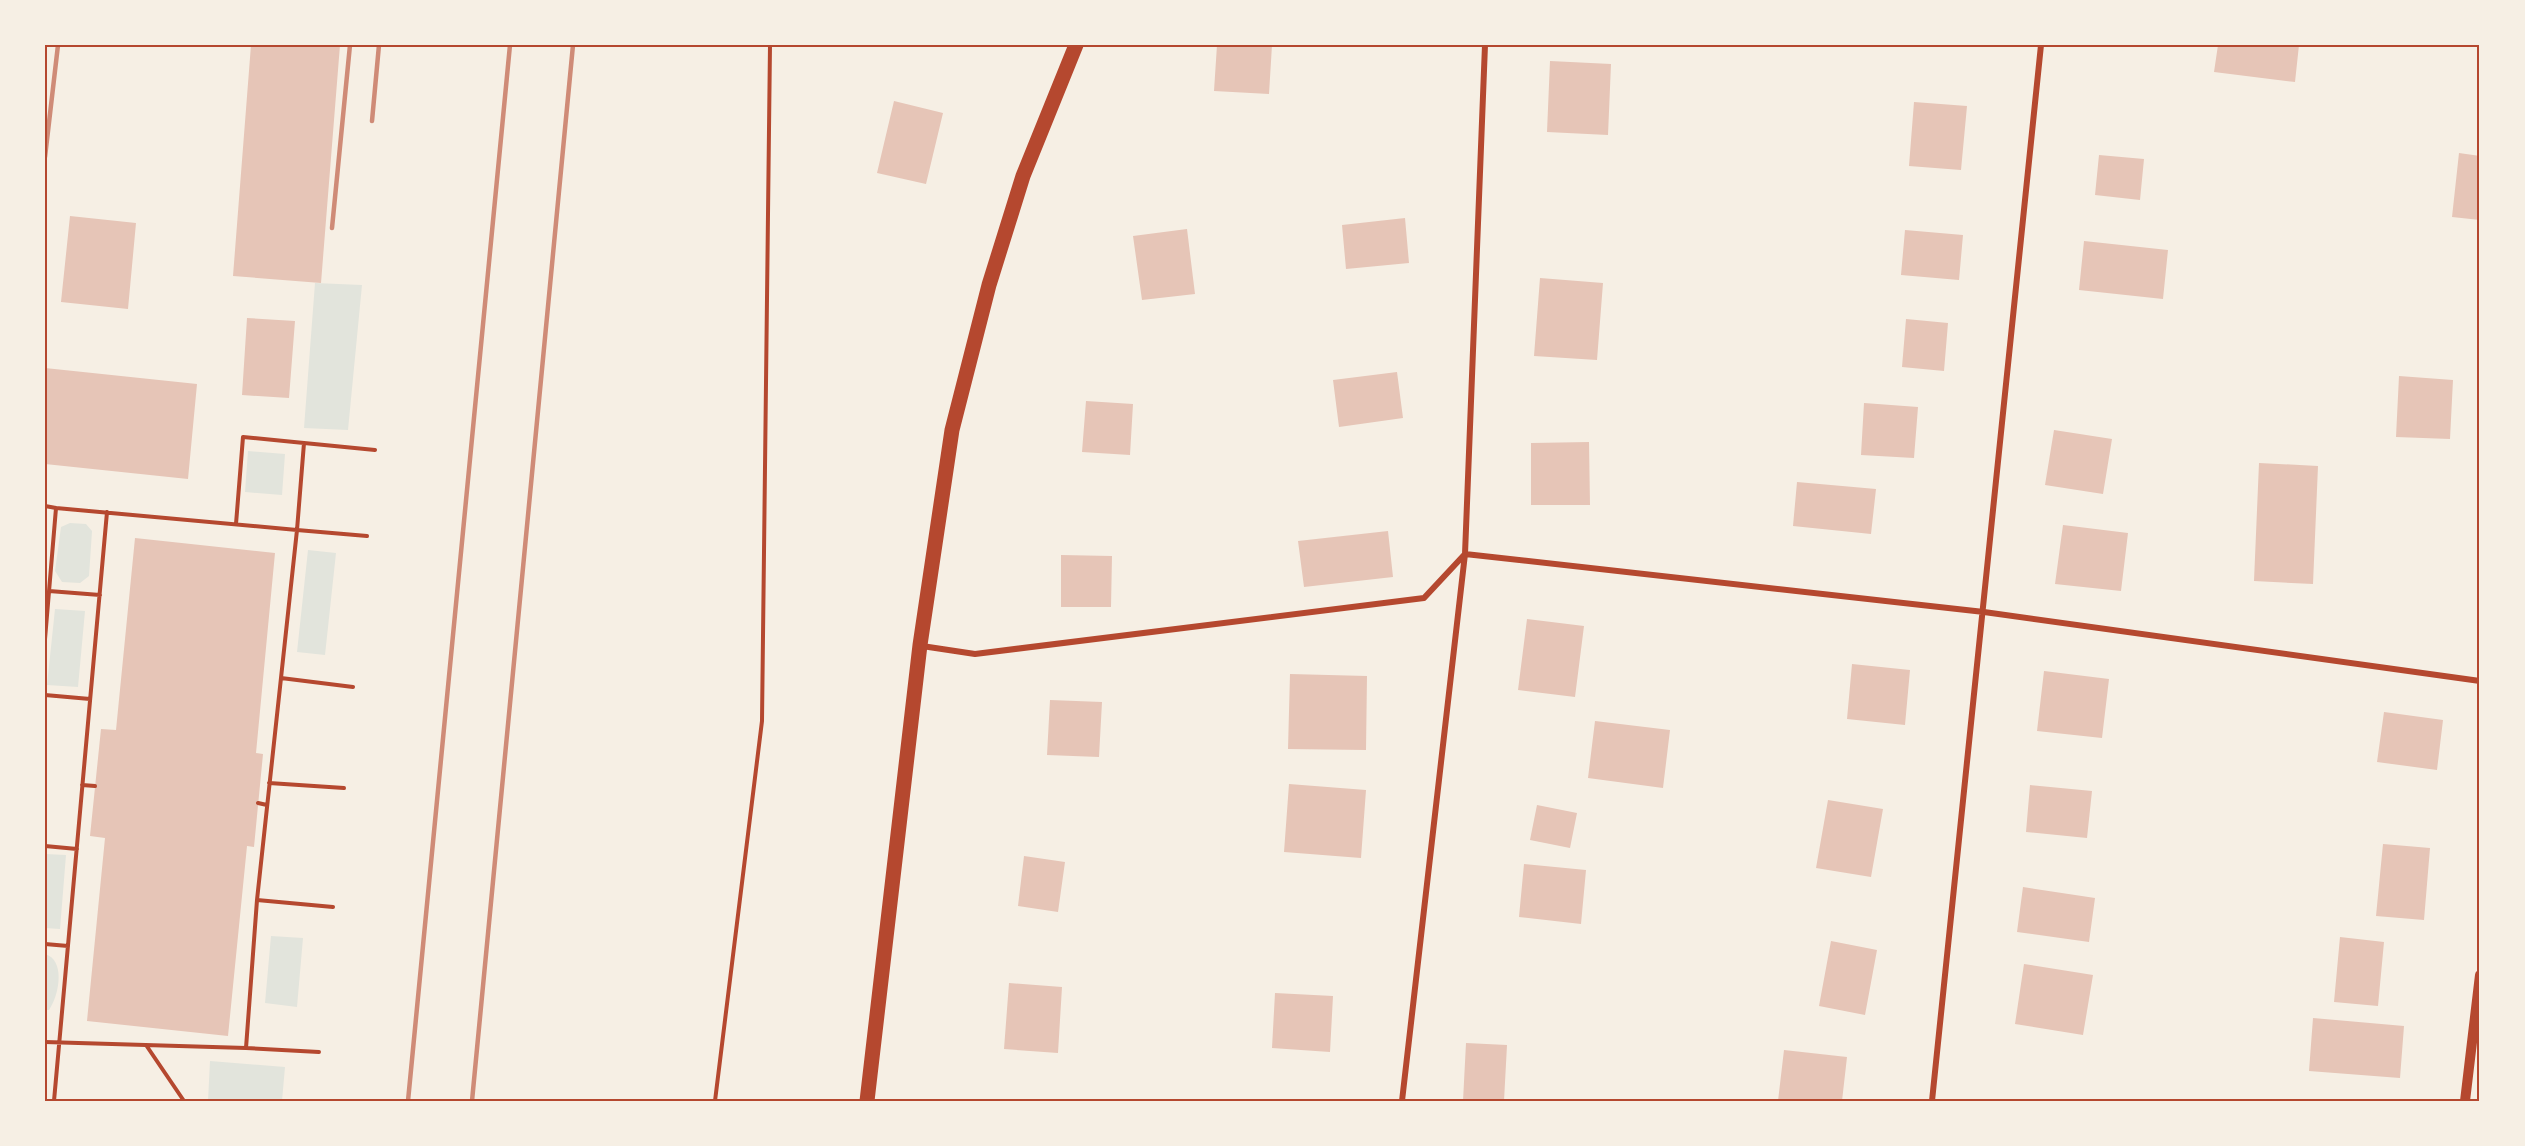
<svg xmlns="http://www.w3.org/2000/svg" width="2525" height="1146" font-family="'Golos Text',sans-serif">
<rect width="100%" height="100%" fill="#f6efe4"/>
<path fill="#e2e4dc" d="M315,283l47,2 -14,145 -44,-2z
M248,451l37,3 -3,41 -37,-3z
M70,523l16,1 6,7 -3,45 -9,7 -18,-1 -7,-11 6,-44z
M308,550l28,3 -11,102 -28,-3z
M55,609l30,2 -7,76 -31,-2z
M45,854l21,1 -6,74 -15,-1z
M271,936l32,2 -6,69 -32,-4z
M45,954c21,6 14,42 4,56h-4z
M210,1061l75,6 -3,34h-74z"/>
<path fill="#e6c5b7" d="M251,45h89l-19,238 -88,-7z
M1217,45h55l-3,49 -55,-3z
M2218,45h81l-4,37 -81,-10z
M1550,61l61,3 -3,71 -61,-3z
M894,101l49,12 -17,71 -49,-11z
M1914,102l53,4 -6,64 -52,-4z
M2459,153l21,3v64l-28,-3z
M2099,155l45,4 -4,41 -45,-5z
M70,216l66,7 -8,86 -67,-7z
M1405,218l4,45 -63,6 -4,-44z
M1187,229l8,65 -53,6 -9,-64z
M1905,230l58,5 -4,45 -58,-5z
M2084,241l84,9 -5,49 -84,-9z
M1540,278l63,5 -6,77 -63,-4z
M247,318l48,3 -6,77 -47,-3z
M1906,319l42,4 -4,48 -42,-4z
M45,368l152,16 -9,95 -143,-15z
M1397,372l6,46 -64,9 -6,-47z
M2399,376l54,4 -3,59 -54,-2z
M1086,401l47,3 -3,51 -48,-3z
M1864,403l54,4 -4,51 -53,-3z
M2054,430l58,9 -9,55 -58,-9z
M1589,442l1,63h-59v-62z
M2259,463l59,3 -5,118 -59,-3z
M1797,482l79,7 -5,45 -78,-8z
M2063,525l65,8 -7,58 -66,-7z
M1388,531l5,46 -89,10 -6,-46z
M135,538l140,15 -19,200 7,1 -9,93 -7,-1 -19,190 -141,-15 18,-183 -15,-2 11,-107 15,1z
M1061,555l51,1 -1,51h-50z
M1527,619l57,7 -9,71 -57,-7z
M1852,664l58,6 -5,55 -58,-6z
M2044,671l65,8 -7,59 -65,-7z
M1290,674l77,2 -1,74 -78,-1z
M1050,700l52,2 -3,55 -52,-2z
M2384,712l59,8 -6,50 -60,-8z
M1595,721l75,9 -7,58 -75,-10z
M1289,784l77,6 -5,68 -77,-6z
M2030,785l62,6 -5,47 -61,-6z
M1828,800l55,9 -12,68 -55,-9z
M1537,805l40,8 -7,35 -40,-8z
M2383,844l47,4 -6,72 -48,-4z
M1024,856l41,6 -7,50 -40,-6z
M1524,864l62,6 -5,54 -62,-7z
M2023,887l72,11 -6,44 -72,-10z
M2340,937l44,5 -6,64 -44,-4z
M1831,941l46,9 -12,65 -46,-9z
M2024,964l69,11 -10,60 -68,-11z
M1009,983l53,4 -4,66 -54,-4z
M1275,993l58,3 -3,56 -58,-4z
M2313,1018l91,8 -4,52 -91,-7z
M1466,1043l41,2 -3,56h-41z
M1784,1050l63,7 -5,44h-64z"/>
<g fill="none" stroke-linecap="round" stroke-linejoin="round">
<path stroke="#b5482f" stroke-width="4" d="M304,443l71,7
M45,506l11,2 -11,131
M236,524l7,-87 61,6 -7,87 70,6
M49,591l51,4
M281,678l72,9
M45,695l45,4
M269,783l75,5
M82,785l13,1
M258,803l9,2
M45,846l32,3
M257,900l76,7
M45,944l23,2
M45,1042l201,6 11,-148 40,-370 -241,-22
M146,1045l38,56
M246,1048l73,4
M54,1101l53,-589
M715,1101l47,-380 8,-676"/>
<path stroke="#b5482f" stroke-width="6" d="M922,646l53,8 449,-56 41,-44 519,58 496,69
M1402,1101l63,-547 20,-509
M1932,1101l109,-1056"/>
<path stroke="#b5482f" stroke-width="10" d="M2465,1101l15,-126"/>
<path stroke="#b5482f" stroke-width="15" d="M867,1101l53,-456 32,-215 37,-145 34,-109 53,-131"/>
<path stroke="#cf8b77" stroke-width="4.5" d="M372,121l7,-76
M45,157l13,-112
M332,228l18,-183
M408,1101l102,-1056
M472,1101l101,-1056"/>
</g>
<rect width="2525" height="1146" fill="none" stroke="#f6efe4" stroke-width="93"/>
<rect x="46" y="46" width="2432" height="1054" fill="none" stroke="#b5482f" stroke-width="2"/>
</svg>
